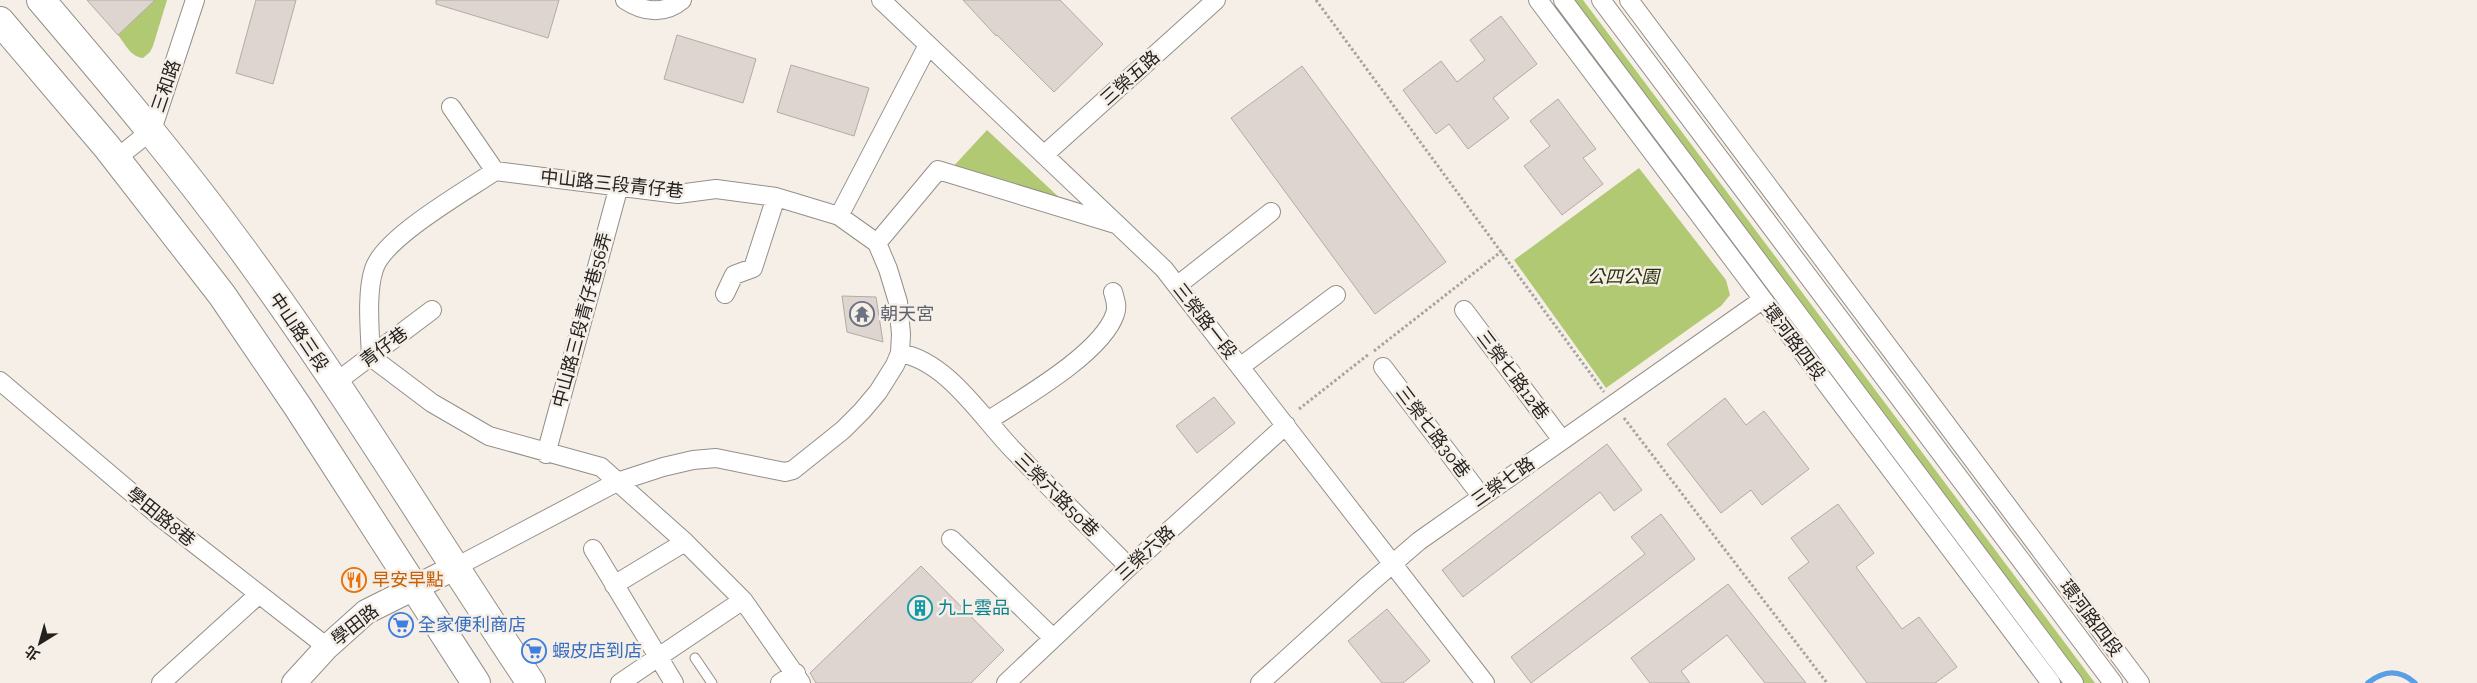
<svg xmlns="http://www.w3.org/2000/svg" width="2477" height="683" font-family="'Zilla Slab','Noto Sans TC',serif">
<rect width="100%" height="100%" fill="#f5efe8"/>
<path fill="#b1c972" d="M155,0h12l-14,46 -3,6 -7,6c-12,-1 -18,-14 -25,-23z
M1571,0h12l512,683h-11z
M987,130l77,72 -114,-32z
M1639,168l87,112 4,15 -9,11 -115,82 -92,-128z"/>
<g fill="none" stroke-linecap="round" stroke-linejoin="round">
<path stroke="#5a9ee4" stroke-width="5.5" d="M2368,683c16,-13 31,-14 47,0"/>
</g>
<path fill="#ded5d0" stroke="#b2aaa5" d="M87,0h68l-37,35z
M256,0h40l-23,84 -37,-11z
M436,0h123l-11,38 -112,-34z
M963,0h97l43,44 -49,48 -57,-57 -1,1z
M1501,16l36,48 -44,34 16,20 -41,31 -19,-25 -13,10 -33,-44 38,-29 16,21 28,-22 -15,-20z
M677,35l79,24 -13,44 -79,-24z
M791,65l78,23 -15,48 -77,-24z
M1302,66l144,196 -71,52 -144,-196z
M1558,99l38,50 -13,9 20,26 -41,31 -38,-49 26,-20 -20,-25z
M842,296l34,1 7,45 -36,-10z
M1214,397l21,26 -38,30 -21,-27z
M1725,398l21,27 18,-14 45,58 -47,36 -11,-15 -30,23 -54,-69z
M1607,444l35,46 -28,21 -14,-19 -137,105 -21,-27z
M1838,504l36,49 -18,14 46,62 17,-12 38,50 -22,16h-68l-79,-105 21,-16 -18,-24z
M1661,514l34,45 -164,124 -20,-26 134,-103 -14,-17z
M921,566l83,84 -33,33h-155l-6,-10z
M1728,584l78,99h-41l-38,-48 -46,36 9,12h-40l-19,-25z
M1387,609l43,52 -27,22h-21l-34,-42z"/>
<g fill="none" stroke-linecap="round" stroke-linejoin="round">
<defs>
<path id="service" d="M695,658l17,25"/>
<path id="minor" d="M625,0c18,12 39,15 57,0
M881,0l283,269 321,414
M1538,0l513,683
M1563,0l511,683
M1601,0l512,683
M1629,0l511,683
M451,107l44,64
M1044,155l172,-155
M117,158l35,-28 43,-130
M839,216l89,-171
M877,243l61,-73 177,54
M1178,285l93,-73
M725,294l9,-19 19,-7 23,-71
M1464,310l98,130
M900,353c49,9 83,67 116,100 37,38 75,76 113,114
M1240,367l96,-72
M1383,367l99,130
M0,381l159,135 168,131
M335,383l97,-73
M989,420c34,-22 113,-67 126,-106 3,-8 0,-15 -2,-22
M546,454l73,-268
M951,539l102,99
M593,549l81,134
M454,568l163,-86 46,-15 30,-7 23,-2 69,14 8,-2 50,-40 19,-19 16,-19 17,-27 5,-12 1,-19 -3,-32 -10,-33 -11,-26 -38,-27 -63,-19 -60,-8 -38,5 -183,-23c-29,20 -111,66 -121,98 -8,24 -4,63 -3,88l61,46 57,33 112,31 84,75 58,58 58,83
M614,585l71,-43
M161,683l97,-88
M620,683l123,-83
M780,683l16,-10
M1006,683l123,-116 157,-142
M1260,683l108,-98 51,-44 343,-241"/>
<path id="secondary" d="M294,683l33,-36 39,-35 88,-44"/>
<path id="primary" d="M41,0c75,88 149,176 217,271 96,133 181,275 273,412
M0,21l107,126 115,148 76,112 178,276"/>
</defs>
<use href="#service" stroke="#958f89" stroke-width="11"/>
<use href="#minor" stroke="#958f89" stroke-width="20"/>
<use href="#secondary" stroke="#958f89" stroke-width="26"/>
<use href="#primary" stroke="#958f89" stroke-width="30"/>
<path stroke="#a7a39e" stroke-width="3" stroke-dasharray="2.5 2.5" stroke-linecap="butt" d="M1316,0l288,392
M1374,351l128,-100
M1299,409l70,-55
M1624,418l203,265"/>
<use href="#service" stroke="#fff" stroke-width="9"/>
<use href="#minor" stroke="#fff" stroke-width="18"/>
<use href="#secondary" stroke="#fff" stroke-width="24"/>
<use href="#primary" stroke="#fff" stroke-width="28"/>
</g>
<defs>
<symbol id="temple-ring" viewBox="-11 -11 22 22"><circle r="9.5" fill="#f5efe8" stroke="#6b7280" stroke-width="1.5"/><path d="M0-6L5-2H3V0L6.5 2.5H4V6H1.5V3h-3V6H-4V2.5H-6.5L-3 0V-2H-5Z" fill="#6b7280"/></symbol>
<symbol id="restaurant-ring" viewBox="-11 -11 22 22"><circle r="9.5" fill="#f5efe8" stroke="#e8710a" stroke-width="1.5"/><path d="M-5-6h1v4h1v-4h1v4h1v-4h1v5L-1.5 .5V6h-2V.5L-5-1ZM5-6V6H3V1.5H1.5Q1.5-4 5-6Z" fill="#e8710a"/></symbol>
<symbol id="building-ring" viewBox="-11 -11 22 22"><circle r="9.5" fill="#f5efe8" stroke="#0f9aa8" stroke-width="1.5"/><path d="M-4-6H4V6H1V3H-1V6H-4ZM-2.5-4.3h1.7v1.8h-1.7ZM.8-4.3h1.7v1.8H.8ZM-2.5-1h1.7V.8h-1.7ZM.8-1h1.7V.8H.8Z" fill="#0f9aa8"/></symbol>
<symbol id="supermarket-ring" viewBox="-11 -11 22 22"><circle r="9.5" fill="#f5efe8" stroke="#3f7fe0" stroke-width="1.5"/><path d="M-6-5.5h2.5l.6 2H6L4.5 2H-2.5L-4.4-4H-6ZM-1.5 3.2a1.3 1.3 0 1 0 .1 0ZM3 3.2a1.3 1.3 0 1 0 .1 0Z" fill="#3f7fe0"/></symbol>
</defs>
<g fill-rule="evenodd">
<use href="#temple-ring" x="848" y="300" width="28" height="28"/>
<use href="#restaurant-ring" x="340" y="566" width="28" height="28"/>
<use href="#building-ring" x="906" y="594" width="28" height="28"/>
<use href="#supermarket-ring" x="387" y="611" width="28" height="28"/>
<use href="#supermarket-ring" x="520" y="637" width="28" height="28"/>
</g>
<g text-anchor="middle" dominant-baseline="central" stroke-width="5" stroke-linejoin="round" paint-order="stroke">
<g font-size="18" fill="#242220" stroke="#f5efe8">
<text transform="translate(1130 78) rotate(-42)">三榮五路</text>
<text transform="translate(166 86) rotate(-71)">三和路</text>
<text transform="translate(612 184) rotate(6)">中山路三段青仔巷</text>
<text transform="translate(582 320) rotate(-75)">中山路三段青仔巷56弄</text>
<text transform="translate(1205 321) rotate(52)">三榮路一段</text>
<text transform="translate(299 332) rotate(56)">中山路三段</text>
<text transform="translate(1794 342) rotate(53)">環河路四段</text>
<text transform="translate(384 347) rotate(-37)">青仔巷</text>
<text transform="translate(1513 375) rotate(53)">三榮七路12巷</text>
<text transform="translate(1433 432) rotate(53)">三榮七路30巷</text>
<text transform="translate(1503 482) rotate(-35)">三榮七路</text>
<text transform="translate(1057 495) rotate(45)">三榮六路50巷</text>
<text transform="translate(161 517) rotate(39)">學田路8巷</text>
<text transform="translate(1145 553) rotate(-42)">三榮六路</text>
<text transform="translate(2091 618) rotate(53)">環河路四段</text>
<text transform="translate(355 625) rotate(-38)">學田路</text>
</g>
<g font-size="18" font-style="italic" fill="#283209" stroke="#f5efe8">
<text x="1623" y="277">公四公園</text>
</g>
<g font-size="18" fill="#5b616d" stroke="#f5efe8" text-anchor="start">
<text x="880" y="314">朝天宮</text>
</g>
<g font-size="18" fill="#c56008" stroke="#f5efe8" text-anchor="start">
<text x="372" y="580">早安早點</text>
</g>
<g font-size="18" fill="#0d838f" stroke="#f5efe8" text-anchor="start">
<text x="938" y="608">九上雲品</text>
</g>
<g font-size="18" fill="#366cbe" stroke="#f5efe8" text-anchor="start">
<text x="418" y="625">全家便利商店</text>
<text x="552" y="651">蝦皮店到店</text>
</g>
</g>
<g transform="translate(40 643) rotate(217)" stroke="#f5efe8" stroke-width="4" paint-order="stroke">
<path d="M0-4L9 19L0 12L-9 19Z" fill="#242220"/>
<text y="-8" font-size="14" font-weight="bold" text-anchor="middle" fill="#242220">北</text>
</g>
</svg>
